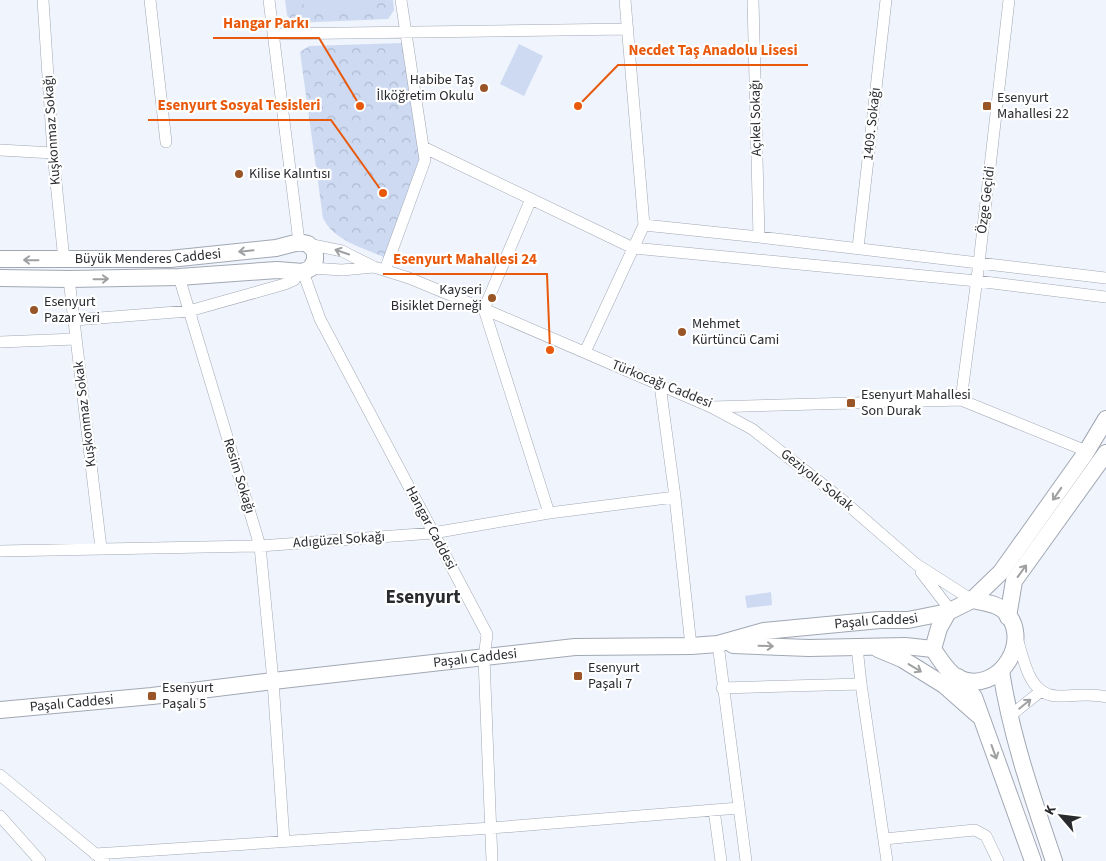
<svg xmlns="http://www.w3.org/2000/svg" width="1106" height="861" font-family="'Source Sans 3',sans-serif">
<defs>
<pattern id="park-crowns" width="20" height="18" patternUnits="userSpaceOnUse" patternTransform="scale(1.25)"><rect width="20" height="18" fill="#cddaf2"/><path d="M2 6a3 3 0 1 1 6 0M12 15a3 3 0 1 1 6 0" fill="none" stroke="#b0bbd0"/></pattern>
</defs>
<rect width="100%" height="100%" fill="#eff4fd"/>
<path fill="url(#park-crowns)" d="M285,0h108l1,10 -6,9 -95,4 -6,-8z
M402,43l18,117 -34,98c-22,-10 -52,-17 -63,-40l-23,-166 9,-6z"/>
<path fill="#cddaf2" d="M303,0h65l1,7 -64,8z
M519,44l24,12 -19,40 -24,-12z
M771,592l1,13 -25,3 -2,-12z"/>
<g fill="none" stroke-linecap="round" stroke-linejoin="round">
<defs>
<path id="street" d="M43,0l10,153 11,107
M150,0l16,142
M269,0l30,242
M753,0l6,237
M273,34l355,-5
M423,147l210,101 344,33 129,16
M0,150l53,3
M531,199l-47,110 65,204
M644,225l115,12 347,41
M308,244l34,7 32,16 35,11 75,31 227,98 41,22 88,69 76,66 56,36
M858,248l28,-248
M311,268l31,2 32,-3
M385,270l40,-110 -24,-160
M303,272l17,47 167,315 -3,24 8,203
M179,277l81,269 13,135 11,160
M69,279l32,269
M74,320l115,-9 96,-27 9,-4 4,-8
M0,342l76,-3
M585,352l59,-127 -19,-225
M660,385l15,112 16,149
M961,400l18,-137 30,-263
M712,407l249,-7 118,48 6,6
M0,551l260,-5 173,-13 116,-20 126,-16
M921,572l30,39
M1017,638c7,22 12,59 42,58 16,0 31,-3 47,1
M718,644l28,217
M857,647l4,37 26,177
M722,688l139,-4
M1010,716l31,-25
M0,775l104,86
M714,810l7,51
M0,816l40,45
M884,839l91,-9 11,6 12,25
M95,854l396,-26 248,-20"/>
<g id="secondary">
<path id="s1" d="M0,259h170l106,-11 23,-6 9,2 6,6 1,5v5l-4,8 -8,4 -26,-2 -98,7 -110,2 -69,-1"/>
<path d="M972,600c10,2 22,3 30,9 34,27 -2,88 -44,69 -11,-6 -18,-19 -25,-29l6,-21 9,-16 24,-12 29,-28 84,-118 21,-35"/>
<path d="M1008,617l6,-36 92,-128"/>
<path d="M733,645l76,3 96,-2 28,3"/>
<path d="M878,649l24,10 42,26 34,30"/>
<path d="M1001,671c10,65 32,128 53,190"/>
<path d="M958,677l16,20 59,164"/>
<path id="s2" d="M0,710l152,-14 121,-15 302,-34 116,-1 27,-2 46,-13 116,-11h28l40,-8"/>
</g>
</defs>
<use href="#street" stroke="#a2a8b3" stroke-width="12"/>
<use href="#secondary" stroke="#a2a8b3" stroke-width="18"/>
<use href="#street" stroke="#fff" stroke-width="11"/>
<use href="#secondary" stroke="#fff" stroke-width="16"/>
</g>
<defs><path id="oneway-shaft" d="M-6 0H5M1.5-3L5.5 0L1.5 3" fill="none" stroke-width="1.6" stroke-linecap="round" stroke-linejoin="round" transform="scale(1.25)"/></defs>
<g stroke="#9fa0a1">
<use href="#oneway-shaft" transform="translate(246 251) rotate(174)"/>
<use href="#oneway-shaft" transform="translate(342 252) rotate(-161)"/>
<use href="#oneway-shaft" transform="translate(31 260) rotate(-179)"/>
<use href="#oneway-shaft" transform="translate(101 279) rotate(-1)"/>
<use href="#oneway-shaft" transform="translate(1057 494) rotate(125)"/>
<use href="#oneway-shaft" transform="translate(1022 571) rotate(-54)"/>
<use href="#oneway-shaft" transform="translate(766 646) rotate(2)"/>
<use href="#oneway-shaft" transform="translate(915 668) rotate(31)"/>
<use href="#oneway-shaft" transform="translate(1025 704) rotate(-39)"/>
<use href="#oneway-shaft" transform="translate(994 752) rotate(70)"/>
</g>
<g fill="#995526" stroke="#fff" stroke-width="2">
<circle cx="484" cy="88" r="5"/>
<rect x="982" y="101" width="10" height="10" rx="2.5"/>
<circle cx="239" cy="174" r="5"/>
<circle cx="492" cy="298" r="5"/>
<circle cx="34" cy="310" r="5"/>
<circle cx="682" cy="332" r="5"/>
<rect x="846" y="398" width="10" height="10" rx="2.5"/>
<rect x="573" y="671" width="10" height="10" rx="2.5"/>
<rect x="147" y="691" width="10" height="10" rx="2.5"/>
</g>
<g text-anchor="middle" dominant-baseline="central" stroke-width="4.5" stroke-linejoin="round" paint-order="stroke">
<g font-size="14" fill="#292b2f" stroke="#fff" text-anchor="start">
<text x="474" y="80" text-anchor="end">Habibe Taş<tspan x="474" dy="16">İlköğretim Okulu</tspan></text>
<text x="997" y="98">Esenyurt<tspan x="997" dy="16">Mahallesi 22</tspan></text>
<text x="249" y="174">Kilise Kalıntısı</text>
<text x="482" y="290" text-anchor="end">Kayseri<tspan x="482" dy="16">Bisiklet Derneği</tspan></text>
<text x="44" y="302">Esenyurt<tspan x="44" dy="16">Pazar Yeri</tspan></text>
<text x="692" y="324">Mehmet<tspan x="692" dy="16">Kürtüncü Cami</tspan></text>
<text x="861" y="395">Esenyurt Mahallesi<tspan x="861" dy="16">Son Durak</tspan></text>
<text x="588" y="668">Esenyurt<tspan x="588" dy="16">Paşalı 7</tspan></text>
<text x="162" y="688">Esenyurt<tspan x="162" dy="16">Paşalı 5</tspan></text>
</g>
<g font-size="14" fill="#292b2f" stroke="#fff">
<text transform="translate(756 118) rotate(-91)">Açıkel Sokağı</text>
<text transform="translate(872 124) rotate(-84)">1409. Sokağı</text>
<text transform="translate(52 130) rotate(-94)">Kuşkonmaz Sokağı</text>
<text transform="translate(986 200) rotate(-83)">Özge Geçidi</text>
<text stroke="none"><textPath href="#s1" startOffset="148">Büyük Menderes Caddesi</textPath></text>
<text transform="translate(662 384) rotate(22)">Türkocağı Caddesi</text>
<text transform="translate(85 414) rotate(-97)">Kuşkonmaz Sokak</text>
<text transform="translate(239 476) rotate(73)">Resim Sokağı</text>
<text transform="translate(817 480) rotate(39)">Geziyolu Sokak</text>
<text transform="translate(431 528) rotate(62)">Hangar Caddesi</text>
<text transform="translate(339 540) rotate(-4)">Adıgüzel Sokağı</text>
<text stroke="none"><textPath href="#s2" startOffset="882">Paşalı Caddesi</textPath></text>
<text stroke="none"><textPath href="#s2" startOffset="478">Paşalı Caddesi</textPath></text>
<text stroke="none"><textPath href="#s2" startOffset="72">Paşalı Caddesi</textPath></text>
</g>
<g font-size="19" font-weight="bold" fill="#292b2f" stroke="#fff">
<text x="423" y="597">Esenyurt</text>
</g>
</g>
<path fill="none" stroke="#e8590c" stroke-width="2" d="M360 106L319 38H213M578 106L618 65H808M383 193L331 120H148M550 350L547 274H383"/>
<g fill="#e8590c" stroke="#fff" stroke-width="2">
<circle cx="360" cy="106" r="5"/>
<circle cx="578" cy="106" r="5"/>
<circle cx="383" cy="193" r="5"/>
<circle cx="550" cy="350" r="5"/>
</g>
<g font-size="15" text-anchor="middle" font-weight="bold" fill="#e8590c" stroke="#fff" stroke-width="4.5" stroke-linejoin="round" paint-order="stroke">
<text x="266" y="28">Hangar Parkı</text>
<text x="713" y="55">Necdet Taş Anadolu Lisesi</text>
<text x="239" y="110">Esenyurt Sosyal Tesisleri</text>
<text x="465" y="264">Esenyurt Mahallesi 24</text>
</g>
<g transform="translate(1061 816) rotate(298)" stroke="#ffffff" stroke-width="4" paint-order="stroke">
<path d="M0-4L9 19L0 12L-9 19Z" fill="#292b2f"/>
<text y="-8" font-size="14" font-weight="bold" text-anchor="middle" fill="#292b2f">K</text>
</g>
</svg>
